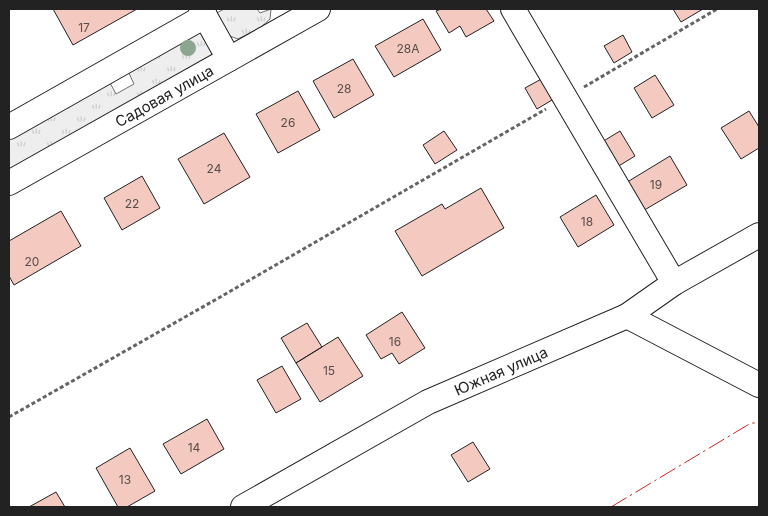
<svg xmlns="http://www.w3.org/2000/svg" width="768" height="516" font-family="Inter,sans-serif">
<defs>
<pattern id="grass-tufts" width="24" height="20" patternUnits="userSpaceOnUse" patternTransform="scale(1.25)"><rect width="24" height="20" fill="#eee"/><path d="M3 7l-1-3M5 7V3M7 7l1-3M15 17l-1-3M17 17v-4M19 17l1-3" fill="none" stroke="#ccc"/></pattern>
</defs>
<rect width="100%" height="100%" fill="#fff"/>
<path fill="url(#grass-tufts)" stroke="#6f6f6f" d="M224,9h33l3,4 11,-4 -1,10 -10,9 -22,11 -11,-4 -12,-21z
M191,31l15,3 8,14 -4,10 -201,114v-35l99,-58 8,15 18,-10 -7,-15z"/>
<path fill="#f3c9c0" stroke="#222" d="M53,9h84l-64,36z
M441,9h45l8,12 -28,16 -6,-11 -11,7 -13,-22z
M673,9h30l-22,13z
M423,19l18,31 -47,27 -19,-31z
M623,35l9,17 -18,11 -10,-17z
M353,59l21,36 -40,23 -21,-37z
M655,75l19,30 -22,13 -18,-30z
M545,77l12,20 -20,12 -12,-21z
M298,91l22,39 -42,23 -22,-39z
M749,111l10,16v21l-18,11 -20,-31z
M444,131l13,19 -22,14 -12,-19z
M620,131l15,25 -18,11 -15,-25z
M224,133l26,44 -46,27 -26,-45z
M670,156l17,29 -46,27 -17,-28z
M142,176l18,32 -38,22 -18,-32z
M481,188l23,40 -82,48 -27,-45 47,-27 3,5z
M596,195l18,30 -36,22 -18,-30z
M61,211l20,35 -67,39 -5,-9v-35z
M402,312l23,36 -26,16 -7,-11 -11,6 -15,-24z
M307,323l15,24 -26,16 -15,-25z
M338,337l25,39 -43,26 -24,-39z
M282,366l19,33 -25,14 -19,-33z
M207,419l17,30 -43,25 -18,-30z
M473,442l17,27 -22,13 -17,-27z
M130,448l25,43 -28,16h-9l-22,-39z
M56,492l9,15h-36z"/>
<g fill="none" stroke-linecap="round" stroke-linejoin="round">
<defs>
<g id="minor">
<path d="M201,9l28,50"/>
<path d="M513,9l161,274"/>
<path d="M9,127l196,-111"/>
<path id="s1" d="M9,183l309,-174"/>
<path d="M627,316l132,69"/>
<path id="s2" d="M243,507l185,-105 199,-86 47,-33 85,-48"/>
</g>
</defs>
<use href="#minor" stroke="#222" stroke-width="26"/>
<path stroke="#646464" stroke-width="3" stroke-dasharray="4 2.5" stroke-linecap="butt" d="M584,87l133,-78
M9,417l213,-121 324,-187"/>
<use href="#minor" stroke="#fff" stroke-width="24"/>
<path stroke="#c62828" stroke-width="1" stroke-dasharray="18 4 2.5 4" stroke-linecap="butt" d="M611,507l140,-84h8"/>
</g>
<circle fill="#8da692" cx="188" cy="48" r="8"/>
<g text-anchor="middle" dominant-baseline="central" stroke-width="4" stroke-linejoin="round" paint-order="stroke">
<g font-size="12" fill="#564c4a">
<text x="84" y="27">17</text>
<text x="408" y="48">28А</text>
<text x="344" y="88">28</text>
<text x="288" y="122">26</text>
<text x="214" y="168">24</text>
<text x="656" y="184">19</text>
<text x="132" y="203">22</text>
<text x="587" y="221">18</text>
<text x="32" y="261">20</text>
<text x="395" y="341">16</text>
<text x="329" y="370">15</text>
<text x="194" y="447">14</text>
<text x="125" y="479">13</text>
</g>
<g font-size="15" fill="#222" stroke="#fff">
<text stroke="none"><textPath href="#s1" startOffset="178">Садовая улица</textPath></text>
<text stroke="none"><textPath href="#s2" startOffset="292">Южная улица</textPath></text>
</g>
</g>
<rect width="768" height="516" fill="none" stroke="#222222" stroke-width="20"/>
</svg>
